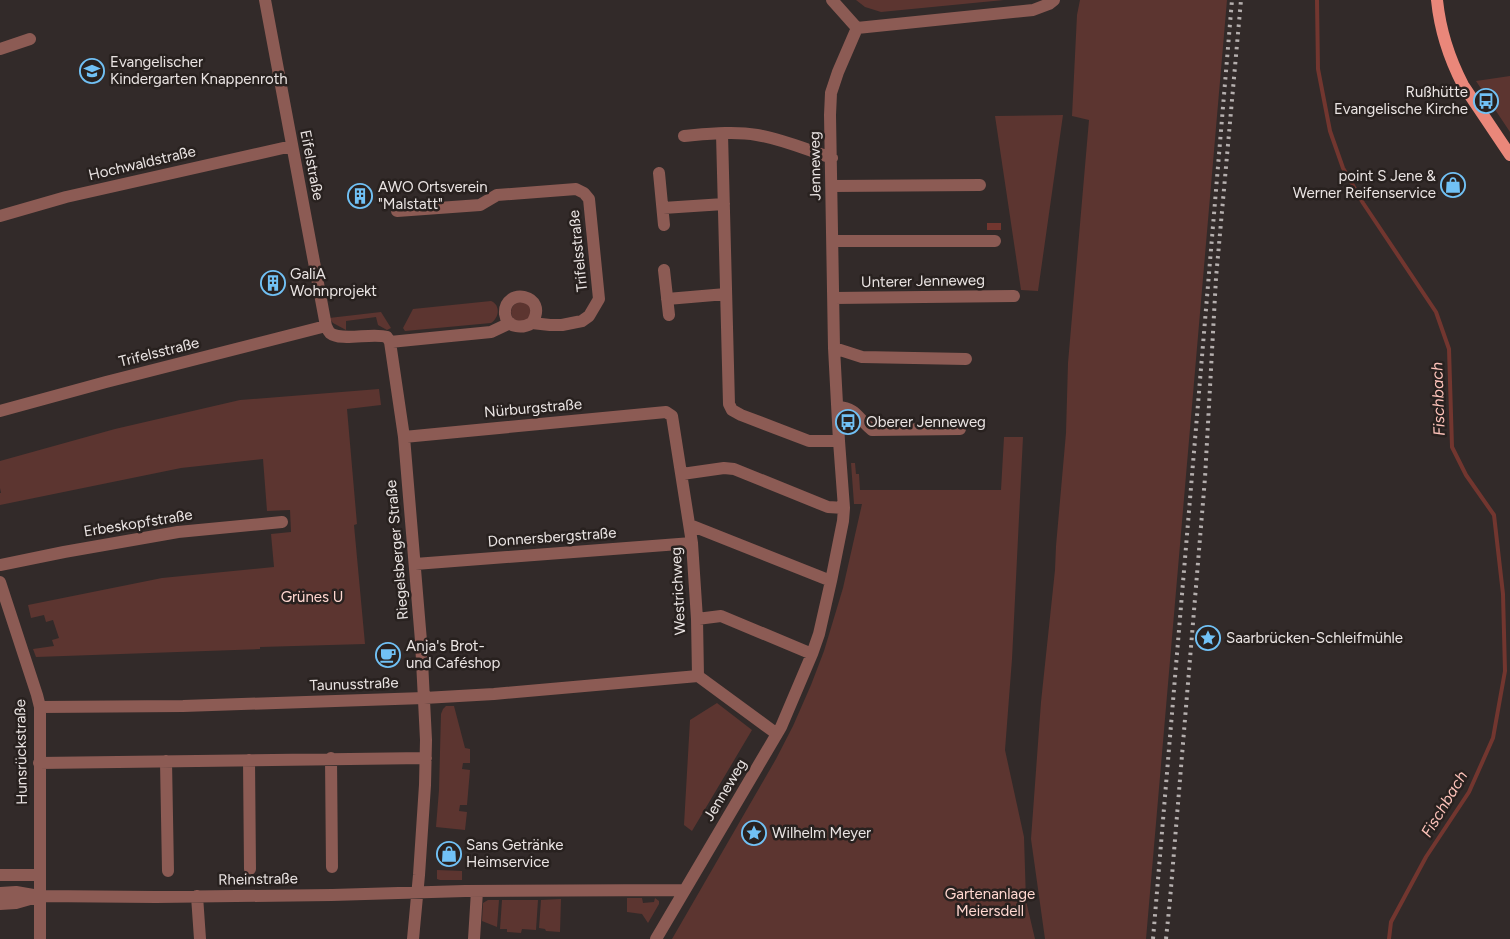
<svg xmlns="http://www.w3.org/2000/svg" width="1510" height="939" font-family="Figtree,sans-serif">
<rect width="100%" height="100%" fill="#322a29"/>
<path fill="#5c3530" d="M856,0h148l-123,12 -16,-5z
M1080,0h147l-81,939h-101l-14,-100 10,-137 14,-132 1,-24 10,-113 2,-70 21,-243 -17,-4 5,-101z
M1510,76v56l-34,-51z
M1063,115l-25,176 -17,-1 -26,-174z
M491,301c10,4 8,17 0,22l-86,8 -2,-3 10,-19z
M511 312a10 10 0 1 1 20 0a10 10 0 1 1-20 0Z
M381,312l10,16 -4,2 -9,-5 -2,-8 -30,4v9l-13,-7 -4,-5z
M379,389l2,16 -34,4 10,115 -3,1 11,119 -105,3v2l-224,8 -3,-8 21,-3 -2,-6 7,-2 -6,-18 -7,2 -2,-7 -13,3 -3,-13 134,-27 112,-11 -3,-33 20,-2 -1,-22 -23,1 -4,-52 -82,9 -181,37v-12h1l-1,-5v-27l115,-32 125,-29z
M1004,437h19l-11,222 -7,91 19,87 2,64 9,38h-363l104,-180 17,-33 18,-41 13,-34 19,-63 19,-84h-8l-3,-41h4l1,11h3l1,16h141z
M717,703l35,27 -60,101 -8,-6 6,-105z
M446,706h8l11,42 5,1v14h-7l-1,6 8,1 -3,35h-7l-1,6 8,1 -2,18 -29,-3 3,-37 2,-76 2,-5z
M437,870l25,1v9h-22l-3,-1z
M627,898h15l1,5 11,-1 1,-4 4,3v3l-11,19 -6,-9 -15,-2z
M561,899l-1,33 -14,-1 -1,-2 -6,-1 2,-28z
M488,900h11l-2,27 -15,-6 1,-18z
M502,900h36l-2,30 -14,-1 -1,4 -14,-1v-3h-7z"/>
<path fill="#72362f" d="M987,223h14v7h-14z"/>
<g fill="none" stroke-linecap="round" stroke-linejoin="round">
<path stroke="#72362f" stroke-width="4" d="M1317,0l1,69 12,62 13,37 20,35 73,109 13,37 3,98 14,28 28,40 9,79 2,77 -12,67 -24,54 -43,65 -35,65 -2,17"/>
<path stroke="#8c5b54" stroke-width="12" d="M265,0l61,326c1,2 2,5 4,7 11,9 43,-1 57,4l3,5 14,95 17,204 5,99 -1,45 -6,90 -6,64
M832,0l25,28
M857,28l176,-18 16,-6 5,-4
M0,49l30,-10
M722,134l7,270 3,6 9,5 68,26h30
M684,136c24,-2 50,-5 73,-1 26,4 50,15 75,23
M659,173l5,52
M832,186l148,-1
M663,208l61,-4
M397,211l83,-6 17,-10 79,-6 8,4 5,6 10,100 -10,17 -7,5 -20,4h-12l-18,-2c-10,6 -25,5 -27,-9 -2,-28 45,-20 27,9
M0,216l66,-19 226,-51
M833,241h162
M664,270l5,45
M834,298l180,-2
M667,299l59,-5
M390,342l101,-10 19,-9
M834,348l28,9 104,2
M838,407c19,1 20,12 34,23l88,-1
M0,411l106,-29 220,-56
M404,437l262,-25 6,4 20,127 5,76 1,57 79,58
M682,474l42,-6 10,1 94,38 16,1
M690,525l141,56
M415,564l277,-21
M0,565l64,-13 114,-20 104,-10
M0,582l37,113 3,12v232
M697,619l24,-3 91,38
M40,707l143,-1 241,-8 70,-4 204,-18
M331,758l1,109
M249,760l1,109
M166,761l2,110
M39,763l387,-5
M0,875h39
M0,893l16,-1 23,4 117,1 176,-2 133,-4 219,-1
M197,896l3,43
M0,904l16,-1 21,-6
M474,939l3,-48
M656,939l125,-212 31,-73 7,-20 12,-53 12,-60 1,-13 -5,-67 -5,-93 -4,-233 1,-22 7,-21 19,-44"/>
<path stroke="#ea877a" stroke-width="12" d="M1437,0c3,30 12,58 26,85l47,70"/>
<path stroke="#b5afae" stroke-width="4" stroke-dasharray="2.5 5" stroke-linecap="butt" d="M1153,939l79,-939
M1166,939l4,-39 35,-422 11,-200 25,-278"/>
</g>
<defs>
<symbol id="school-ring" viewBox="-11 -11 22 22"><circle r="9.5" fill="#28211f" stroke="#71c1f5" stroke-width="1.5"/><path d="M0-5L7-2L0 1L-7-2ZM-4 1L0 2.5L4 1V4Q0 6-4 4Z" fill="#71c1f5"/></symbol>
<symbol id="bus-ring" viewBox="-11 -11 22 22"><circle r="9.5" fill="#28211f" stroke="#71c1f5" stroke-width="1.5"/><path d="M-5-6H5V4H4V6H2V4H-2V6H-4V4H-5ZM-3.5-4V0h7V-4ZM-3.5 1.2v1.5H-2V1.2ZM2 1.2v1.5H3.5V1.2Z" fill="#71c1f5"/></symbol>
<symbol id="shop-ring" viewBox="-11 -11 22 22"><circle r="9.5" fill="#28211f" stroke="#71c1f5" stroke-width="1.5"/><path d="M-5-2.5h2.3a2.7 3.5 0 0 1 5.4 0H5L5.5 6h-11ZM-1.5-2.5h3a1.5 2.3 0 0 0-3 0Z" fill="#71c1f5"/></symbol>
<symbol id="building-ring" viewBox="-11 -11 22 22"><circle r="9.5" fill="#28211f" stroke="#71c1f5" stroke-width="1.5"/><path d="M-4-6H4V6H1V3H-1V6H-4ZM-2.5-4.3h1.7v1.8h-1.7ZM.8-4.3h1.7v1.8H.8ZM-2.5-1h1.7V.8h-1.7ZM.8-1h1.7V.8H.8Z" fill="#71c1f5"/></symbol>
<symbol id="sight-ring" viewBox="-11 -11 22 22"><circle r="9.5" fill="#28211f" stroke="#71c1f5" stroke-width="1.5"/><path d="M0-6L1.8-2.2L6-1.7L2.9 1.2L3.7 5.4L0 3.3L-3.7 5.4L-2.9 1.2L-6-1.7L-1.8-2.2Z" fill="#71c1f5"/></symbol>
<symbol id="cafe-ring" viewBox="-11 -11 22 22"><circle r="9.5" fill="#28211f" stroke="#71c1f5" stroke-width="1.5"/><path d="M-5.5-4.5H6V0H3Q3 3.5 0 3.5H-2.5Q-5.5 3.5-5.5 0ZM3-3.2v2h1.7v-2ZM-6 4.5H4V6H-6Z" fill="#71c1f5"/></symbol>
</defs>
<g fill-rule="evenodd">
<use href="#school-ring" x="78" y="57" width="28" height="28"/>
<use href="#bus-ring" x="1472" y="87" width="28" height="28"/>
<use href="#shop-ring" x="1439" y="171" width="28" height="28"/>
<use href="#building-ring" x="346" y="182" width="28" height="28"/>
<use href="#building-ring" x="259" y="269" width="28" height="28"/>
<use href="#bus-ring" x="834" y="408" width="28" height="28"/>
<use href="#sight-ring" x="1194" y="624" width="28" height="28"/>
<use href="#cafe-ring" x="374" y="641" width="28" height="28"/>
<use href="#sight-ring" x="740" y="819" width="28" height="28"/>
<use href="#shop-ring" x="435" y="840" width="28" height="28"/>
</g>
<g text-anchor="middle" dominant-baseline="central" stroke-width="5" stroke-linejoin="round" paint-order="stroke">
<g font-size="15" fill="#eae4e3" stroke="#28211f" text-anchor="start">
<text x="110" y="62">Evangelischer<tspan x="110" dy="17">Kindergarten Knappenroth</tspan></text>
<text x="1468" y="92" text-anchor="end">Rußhütte<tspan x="1468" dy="17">Evangelische Kirche</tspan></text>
<text x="1436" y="176" text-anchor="end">point S Jene &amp;<tspan x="1436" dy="17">Werner Reifenservice</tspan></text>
<text x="378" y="187">AWO Ortsverein<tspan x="378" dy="17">"Malstatt"</tspan></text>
<text x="290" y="274">GaliA<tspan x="290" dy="17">Wohnprojekt</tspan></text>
<text x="866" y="422">Oberer Jenneweg</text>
<text x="1226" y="638">Saarbrücken-Schleifmühle</text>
<text x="406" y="646">Anja's Brot-<tspan x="406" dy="17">und Caféshop</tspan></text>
<text x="772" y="833">Wilhelm Meyer</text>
<text x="466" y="845">Sans Getränke<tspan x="466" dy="17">Heimservice</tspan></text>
</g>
<g font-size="15" fill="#eae4e3" stroke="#28211f">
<text transform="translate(142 163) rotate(-13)">Hochwaldstraße</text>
<text transform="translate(312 165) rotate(79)">Eifelstraße</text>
<text transform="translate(815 166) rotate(-91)">Jenneweg</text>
<text transform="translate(578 251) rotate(-96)">Trifelsstraße</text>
<text transform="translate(923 281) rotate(-1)">Unterer Jenneweg</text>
<text transform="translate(159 352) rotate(-14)">Trifelsstraße</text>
<text transform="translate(533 408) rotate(-5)">Nürburgstraße</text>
<text transform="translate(138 523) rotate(-9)">Erbeskopfstraße</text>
<text transform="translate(552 537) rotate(-4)">Donnersbergstraße</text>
<text transform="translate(397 550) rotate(-95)">Riegelsberger Straße</text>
<text transform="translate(678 591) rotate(-93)">Westrichweg</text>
<text transform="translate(354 684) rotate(-2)">Taunusstraße</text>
<text transform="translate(21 752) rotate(-91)">Hunsrückstraße</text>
<text transform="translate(725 790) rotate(-59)">Jenneweg</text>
<text transform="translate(258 879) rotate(-1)">Rheinstraße</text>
</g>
<g font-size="15" fill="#ffd7d0" stroke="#28211f">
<text x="312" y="597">Grünes U</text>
<text x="990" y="894">Gartenanlage<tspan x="990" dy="17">Meiersdell</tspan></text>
</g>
<g font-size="16" font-style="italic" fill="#fdc2b9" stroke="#28211f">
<text transform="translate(1438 399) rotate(-92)">Fischbach</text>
<text transform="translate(1444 804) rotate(-59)">Fischbach</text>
</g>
</g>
</svg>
